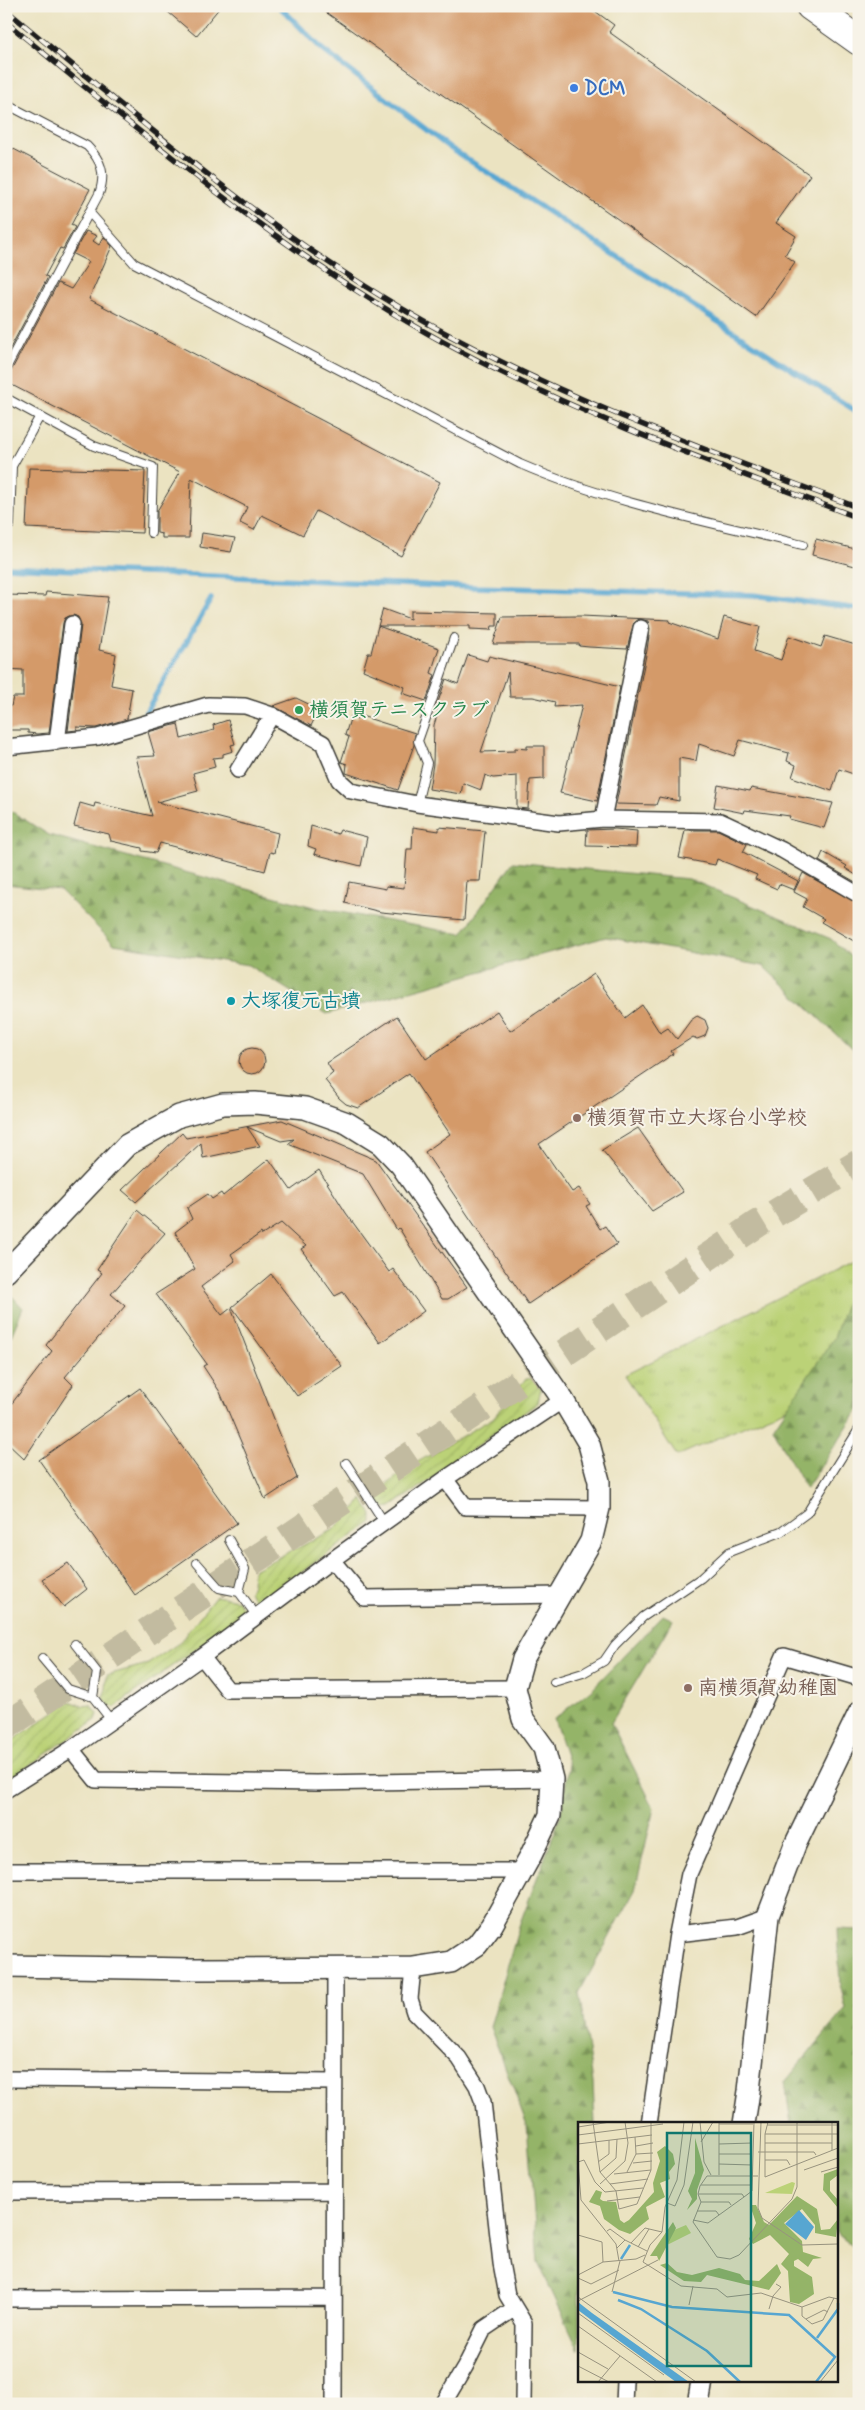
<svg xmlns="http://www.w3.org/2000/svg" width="865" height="2410" font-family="Mynerve,'Klee One',sans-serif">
<defs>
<pattern id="grass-tufts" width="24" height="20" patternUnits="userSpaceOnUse" patternTransform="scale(1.25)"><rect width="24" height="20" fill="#bbd277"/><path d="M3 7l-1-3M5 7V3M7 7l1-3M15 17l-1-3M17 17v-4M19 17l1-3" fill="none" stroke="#a0b466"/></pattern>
<pattern id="forest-firs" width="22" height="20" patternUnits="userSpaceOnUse" patternTransform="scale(1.25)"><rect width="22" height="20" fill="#94b468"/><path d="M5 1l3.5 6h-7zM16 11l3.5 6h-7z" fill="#789255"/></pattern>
<pattern id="garden-furrows" width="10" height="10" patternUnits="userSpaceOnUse" patternTransform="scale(1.25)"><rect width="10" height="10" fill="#bbd277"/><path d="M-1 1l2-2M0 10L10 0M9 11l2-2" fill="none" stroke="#a0b466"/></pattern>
</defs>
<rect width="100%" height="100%" fill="#f7f3e8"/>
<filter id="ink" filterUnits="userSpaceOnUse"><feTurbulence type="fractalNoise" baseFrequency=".02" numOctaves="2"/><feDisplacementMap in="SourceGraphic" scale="10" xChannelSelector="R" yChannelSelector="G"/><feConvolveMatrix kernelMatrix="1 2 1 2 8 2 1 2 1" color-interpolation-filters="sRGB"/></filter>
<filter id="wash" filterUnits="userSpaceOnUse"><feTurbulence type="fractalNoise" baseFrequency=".0096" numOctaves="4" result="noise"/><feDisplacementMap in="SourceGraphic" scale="20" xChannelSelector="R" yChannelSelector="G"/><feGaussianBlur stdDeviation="1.12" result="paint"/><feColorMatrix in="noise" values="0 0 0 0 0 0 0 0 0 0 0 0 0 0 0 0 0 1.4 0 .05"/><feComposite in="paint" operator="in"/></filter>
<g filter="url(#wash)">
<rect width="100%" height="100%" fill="#ebe3c1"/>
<path fill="url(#grass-tufts)" stroke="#6c774a" d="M859,1257v71l-45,68 -137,60 -52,-81z"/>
<path fill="url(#forest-firs)" stroke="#586842" d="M6,808l43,27 268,73 145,26 51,-72 176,17 142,60 28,25v92l-96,-90 -157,-29 -279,77 -79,-49 -134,-21 -54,-54 -54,-6z
M859,1265v144l-53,80 -33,-61 61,-90z
M6,1290l17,18 -17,40z
M663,1615l10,5 -62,103 43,85 -19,82 -56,103 14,89 2,42h-16v226l-41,-88 -11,-137 -37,-98 30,-104 40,-105 9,-53 -15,-46 38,-30z
M837,1929l22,1v321l-23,-18v-109h-45l-6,-42 61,-74 -6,-23z"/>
<path fill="url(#garden-furrows)" stroke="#6c774a" d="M533,1378l8,10 -3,15 -147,104 -8,1 -9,-13 30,-25 89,-52 29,-35 4,-4z
M363,1499l9,16v7l-111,79h-6l-6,-9 3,-7 1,-15 80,-40z
M216,1596l21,4 7,9 -1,6 -128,92 -6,-1 -6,-10 3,-7 1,-14 41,-11 31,-21z
M70,1701l13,5 8,-1 7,9 -2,6 -90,61v-36z"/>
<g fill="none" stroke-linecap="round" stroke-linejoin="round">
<path stroke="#57a6d1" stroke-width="5.5" d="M279,6l44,44 127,98 409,265
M6,567l435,19 312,9 106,14
M143,717l68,-118"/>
</g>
<g id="blocks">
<path fill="#d49a69" d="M161,6h60l-25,30z
M317,6h271l26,19 -5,7 201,143 -34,48 20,13 -11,19 10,7 -39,55z
M6,145l84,44 -19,36 4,2 -12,22 -3,-1 -15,28 3,1 -42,79z
M86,231l11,5 -4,5 6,4 5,-8 8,9 -23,53 351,183 -39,74 -85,-45 -13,24 -41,-20 -8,15 -14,-7 7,-16 -56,-29 -2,60h-27v-4l-5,-1v-22l23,-39 -174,-90v-8l5,-3 47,-88 13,6 18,-27 -16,-8z
M29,468l116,3 -3,62 -116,-5z
M202,533l33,5 -4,14 -31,-5z
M816,539l43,11v17l-47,-12z
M46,592l62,5 -9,53 17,4 -5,31 21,4 -5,30 -31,9 -19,-1v3l-9,1 13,-106 -3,-8 -5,-2 -8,3 -2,5 -14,110 -12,1 -9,-1v-3h-22v-24h5l2,-9h10v-27l-17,-1v-74l39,1z
M383,609l27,10v-8l87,2v13h-5l-1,4 -21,-1v-3h-92z
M581,616l89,4 -1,2 49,17 6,-22 36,10 -6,24 27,9 8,-24 32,11 4,-11 34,10v130l-20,-7 -7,22 -40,-14 4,-12 -9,-4 2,-8 -49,-13 -6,16 -35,-12 -3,17 -17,-3v43l-20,-4 -3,8 -40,-1 31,-154 3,-21 -2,-8 -10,-2 -4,3 -7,27 -38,-2 -10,-1 1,-2h-87l9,-27z
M378,626l61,22 -8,25 4,2 -9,26 -24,-8 3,-6 -42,-17 5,-17h3z
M468,655l19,6 2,-5 131,31 -23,114 -37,-8 22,-88 -28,2 1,-5 -22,-5h-23l-2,-25 -27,80 34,-1v-3l12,1v-3h17v33l-14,1 -2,29 -11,-1v-32l-24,2 -8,-3 -4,15 -18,-7 -2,11 -32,-5 4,-25 1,-39 6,-19 -3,-1 9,-26 12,5z
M296,698l23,11 -8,17 -38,-20z
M358,715l57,18 -1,12 -16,45 -52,-17 1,-9 -6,-2 8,-25 -4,-2 6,-19 6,3z
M228,720l7,24 -4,1 2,6 -10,3v3l-10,1 2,9 -22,6 5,18 -41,11 121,31 -4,20 -4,-1 -5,19 -105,-28 -4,10 -14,-2v-3l-31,-7 -2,-7 -35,-8 6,-23 14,4 1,-4 57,13 -16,-59 19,-1 -7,-24 30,-8 3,15 33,-9 -1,-5z
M718,785l32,6 1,-3 82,15 -9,25 -35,-9 1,-3 -45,-6 -1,3 -30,-6z
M311,826l27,8 2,-4 27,7 -6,29 -47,-12 2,-5 -8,-3z
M413,827l26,4v-4l46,4 -5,50h-13l-3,39 -83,-8 -36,-9 4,-21 37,7v-3l18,2 3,-39h5z
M615,829l22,2 -1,16 -50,-1 1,-16z
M685,830h33l29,14 -4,8 55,29 -4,9 -15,-6 -2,5 -22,-10 2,-4 -40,-16 -2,6 -36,-7z
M823,852l24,14 -2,2 14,9v7l-40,-23z
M803,873l56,31v40l-38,-22 3,-3 -21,-12 4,-8 -13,-7z
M594,974l31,44 17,-13 18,28 8,-5 9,11 14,-19 6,-4 8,4 3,8 -3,8 -8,3 -4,-2 -22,14 2,3 -134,90 33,48 7,-4 11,16 -4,2 14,23 5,-3 12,18 -89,60 -103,-152 25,-18 -41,-61 -51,35 -12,-4 -7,-6 -14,-18 8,-7 -6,-10 70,-47 29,43 71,-48 13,20z
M239 1061a13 13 0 1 1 26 0a13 13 0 1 1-26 0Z
M282,1120l94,40 91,127 -19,12h-6l-43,-71 -2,2 -34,-56 -75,-30 6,-5 -13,2 -34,-14 13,19 -57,12 -2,-15 -65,59 -14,-12 60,-57 4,5z
M638,1128l45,64 -31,19 -50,-61z
M269,1159l22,31 28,-20 27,43 43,59 4,-3 31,42 -44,32 -37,-51 -8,4 -34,-47 5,-3 -25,-23 -19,12 -1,-2 -30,21 4,7 -34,26 21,28 9,-7 66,170 -32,21 -45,-107 -17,-26 4,-2 -51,-70 39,-25 -20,-37 17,-13 -5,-11 21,-14 4,5 9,-6 2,3z
M137,1210l28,23 -54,61 14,12 -60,71 8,8 -49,74 -18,-17v-31l46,-60 -6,-6 56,-72 -5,-3z
M271,1274l71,92 -45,30 -65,-89z
M140,1388l97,135 -102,72 -96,-135z
M68,1563l19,26 -23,18 -22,-28z"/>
</g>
</g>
<g filter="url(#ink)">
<use href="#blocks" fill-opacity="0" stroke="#3b3a35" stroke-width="1"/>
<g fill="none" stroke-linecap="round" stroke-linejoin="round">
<path stroke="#c2bba0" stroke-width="28" stroke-dasharray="28 14" stroke-linecap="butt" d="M6,1726l751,-502 102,-61"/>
<defs>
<path id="lane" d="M6,104l81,42c15,15 19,28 12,48l-93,174
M89,212l45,51 386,201c90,39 189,58 283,81
M6,398l88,48 59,21 -2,66
M10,525l2,-59 28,-50
M417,804l10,-41 -9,-22 36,-103
M346,1463l38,59
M229,1540l16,29 -6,23 17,23
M197,1563l22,25 20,4
M75,1644l22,28 -4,25 18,23
M42,1658l26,31 25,8
M554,1682l29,-9 21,-12 11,-16 28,-28 58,-39 28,-26 52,-20 26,-19 52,-84"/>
<path id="street" d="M57,742l15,-118
M6,747l92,-10 110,-32 37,1 27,9 51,28 16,37 12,11 66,13 142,19 44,-4 117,2 62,29 77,45
M238,770l34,-55
M603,819l38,-191
M445,1479l118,-79
M332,1560l113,-81 21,28 133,1
M202,1657l26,33 287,-2
M71,1749l131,-92 130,-97 32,38 196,-3
M6,1790l65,-41 25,31 220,3 236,-4
M6,1871h516
M677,1934l60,-7 31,-11
M413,1968l-3,31 4,13 45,46 18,28 6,16 18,161 6,32 17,28 -1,81
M6,2079l328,3
M649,2124l28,-190 12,-60 95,-218 75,22
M6,2192l327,-1
M6,2299l327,-1
M334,2404l1,-436
M443,2404l22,-37 19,-38 31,-21
M624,2404l1,-23"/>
<path id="secondary" d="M6,1272l121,-127 52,-29 44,-12 32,-1 50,5 42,15 34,21 20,21 162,235 26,44 10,37v27l-8,33 -68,118 -8,29 8,31 21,29 8,31 -2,36 -19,40 -39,70 -15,20 -26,17 -38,6 -221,1 -186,-3
M744,2124l5,-33 19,-175 27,-71 64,-132
M698,2404l4,-23"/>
<path id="highway" d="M810,6l49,35"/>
</defs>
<use href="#lane" stroke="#3b3a35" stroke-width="10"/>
<use href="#street" stroke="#3b3a35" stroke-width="18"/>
<use href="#secondary" stroke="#3b3a35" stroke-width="24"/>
<use href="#highway" stroke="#3b3a35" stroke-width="30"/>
<use href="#lane" stroke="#fff" stroke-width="8"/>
<use href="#street" stroke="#fff" stroke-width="15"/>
<use href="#secondary" stroke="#fff" stroke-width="21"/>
<use href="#highway" stroke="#fff" stroke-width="28"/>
<defs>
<path id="rail" d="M6,10c141,116 281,239 443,325 132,71 271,120 410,173
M6,22c140,115 279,234 439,321 132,72 273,122 414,175"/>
</defs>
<use href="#rail" stroke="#1c1c1c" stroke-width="5.5"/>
<use href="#rail" stroke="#f7f3e8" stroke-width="4" stroke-dasharray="11" stroke-linecap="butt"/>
</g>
</g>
<circle fill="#3f7fe0" stroke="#f7f3e8" stroke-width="2" cx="574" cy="88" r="5"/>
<circle fill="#2e9e5b" stroke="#f7f3e8" stroke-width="2" cx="299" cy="710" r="5"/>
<circle fill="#0f9aa8" stroke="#f7f3e8" stroke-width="2" cx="231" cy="1001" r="5"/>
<g fill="#8d6e63" stroke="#f7f3e8" stroke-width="2">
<circle cx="577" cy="1118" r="5"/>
<circle cx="688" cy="1688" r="5"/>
</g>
<g text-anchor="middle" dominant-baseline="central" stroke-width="4" stroke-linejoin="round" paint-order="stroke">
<g font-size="20" font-weight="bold" fill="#366cbe" stroke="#f7f3e8" text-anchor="start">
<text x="584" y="88">DCM</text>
</g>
<g font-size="20" font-weight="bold" fill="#27864d" stroke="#f7f3e8" text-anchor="start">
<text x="309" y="710">横須賀テニスクラブ</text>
</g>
<g font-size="20" font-weight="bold" fill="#0d838f" stroke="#f7f3e8" text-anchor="start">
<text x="241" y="1001">大塚復元古墳</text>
</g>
<g font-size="20" font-weight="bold" fill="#785e54" stroke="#f7f3e8" text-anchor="start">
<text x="587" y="1118">横須賀市立大塚台小学校</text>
<text x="698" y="1688">南横須賀幼稚園</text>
</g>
</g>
<g transform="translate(578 2122)">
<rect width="260" height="260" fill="#ebe3c1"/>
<path d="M214,60l3,1 -3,11 -27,-1zM108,103l5,8 -30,15 11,-17z" fill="#bbd277"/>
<path d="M117,16l9,32 -7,20v9l-10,11 5,-11 -4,-8 7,-18zM87,24l8,8 2,10 -6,8 1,7 -10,4 5,14 -19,10 3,12 -19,15 -11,-4 -15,-11 -4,-13 -11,-4 7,-12 6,2 -2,7 3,2 13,1 4,18 4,3 5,-3 25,-28 -1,-9 7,-22 -3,-9zM260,47v6l-8,6v10l8,9v8l-15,-18 1,-16zM219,74l20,13 4,21 9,-1 8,-10 -2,18 -21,-4v-8l-13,-16 -18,14 18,18 1,11 19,6 -9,1 -5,8 -10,-8 -4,2v5l18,11 2,17 -15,10 -9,-2 -2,-31 -7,-7 8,-10 -19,-19 -17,9 -4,-5 7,-16 -6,-18h6l8,17 5,3zM95,100l3,6 -17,33 -2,-5h-7zM89,141l10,9 15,3 27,-7 21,6 5,6 14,1 18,-17 4,9 -12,17 -62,-15 -6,7 -17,-1 -24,-16z" fill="#94b468"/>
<path d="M221,88l15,17 -8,13 -21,-16zM0,180l14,11 97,69h-13l-58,-42 -40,-30z" fill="#57a6d1"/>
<path fill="none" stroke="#57a6d1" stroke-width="2.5" d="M43,137l9,-14M35,170l59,15 117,8 46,42 -19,25M40,178l23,9 66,42 33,31M239,216l21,-29v-6"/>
<path fill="none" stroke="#98937f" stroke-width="1" d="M15,0l7,50 16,19 3,18 18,-5 14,-34v-48M106,0l-7,58 -12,27 -3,25 -12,13 -7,17 38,24 36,3 10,8 34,-4 41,14 27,-10 9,2M122,0l4,40 7,13M183,0l-3,86 4,10 40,27 36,-1M190,0l-3,12h73M254,0v28M141,2h34M189,3h71M0,5l32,-5M141,11h32M187,12v9h67M0,13l85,-11M123,20l12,-20M187,21v34l73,-29M0,22l74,-9M141,22l33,-1M58,24l17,-3M180,30h56l2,3M58,32l17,-1M141,32h33M187,38h22l3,5M20,40l11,-8v-14M55,41l19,-2M141,42l33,1M226,48l34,-12M22,50l16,-14 1,-19M49,50l9,-18 -1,-17M243,50l17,-5M36,52l37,-4M141,53v-53M180,54h-51l-7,10 -2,8 3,8 -8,20 24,35 13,2 9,-4 53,-56 5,-12v-65M22,62l25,-23 3,-18 -3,-21M32,62l38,-5M123,63h51M120,72h44l2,3 8,-6 2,-69M29,79l33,-4M123,80h28l2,3M89,81l8,3 9,-21 9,-63M119,89h19l3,4 25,-18M115,98l15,3 11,-8M29,109l3,-2 15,11M0,113l24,7M24,120l1,20M53,121l14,-15 17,4M60,125l11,-18M39,126l8,-8 22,11M41,139l-3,-17 -35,-44 -3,-38 6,-2 11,22 10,10 38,-4M0,153l25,-13 33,-3 9,-4M0,156l13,6 28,-14M34,170l8,-31M0,175l118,85M0,179l80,-41M111,183l4,-19M224,185v9l10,8 11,-4 11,-22M191,187l4,-13 8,-9 -5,-3M0,191l86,62M228,197l18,-9 4,2M0,204l79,56M0,230l30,17M0,244l31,16M20,260l22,-26M242,260l18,-22"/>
<path fill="#0f766e" fill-opacity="0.15" stroke="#0f766e" stroke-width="2.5" d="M89,11h84v233h-84z"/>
<rect width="260" height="260" fill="none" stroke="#1c1c1c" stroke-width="2.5"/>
</g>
<rect width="865" height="2410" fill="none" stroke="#f7f3e8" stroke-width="25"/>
</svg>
